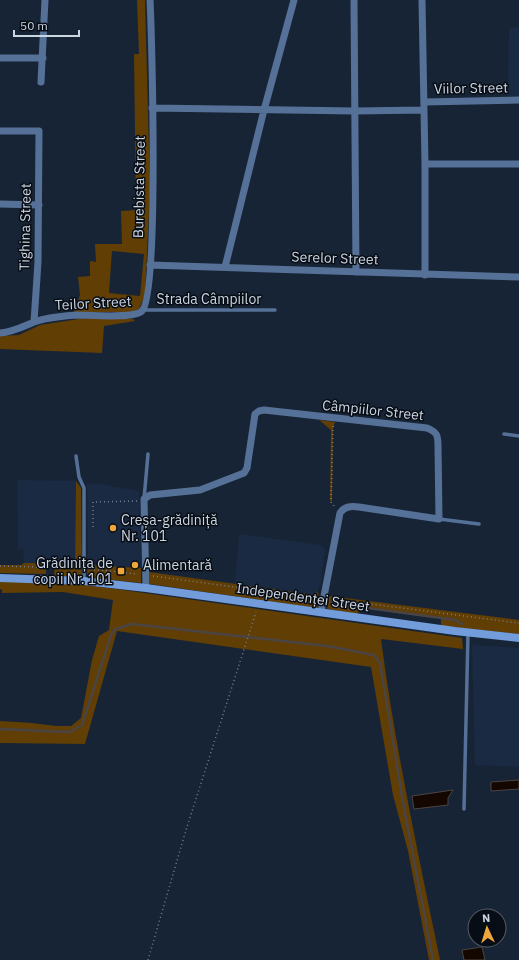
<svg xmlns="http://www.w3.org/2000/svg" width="519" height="960" font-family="'IBM Plex Sans',sans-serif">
<rect width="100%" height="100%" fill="#172436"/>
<path fill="#1a2a43" d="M519,27v69h-11l1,-68z
M17,480l59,1 -1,83 -51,-1 -1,-14h-5z
M87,484h13l39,7 2,77 -45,-3v-5l-8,-1z
M239,534l82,11 4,5 -4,33 -6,12 -80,-11z
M472,645l47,3v119l-44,-2z"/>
<path fill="#613e04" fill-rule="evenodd" d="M137,0h8l5,189 -5,107 -6,13 -6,3h-59l6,-17 -2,-18 12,-1v-15l6,1 -1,-18h27l-1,-33 15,-1 -2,-156h5zM112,251l32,3 -4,42 -31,-3z
M85,318l48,1 2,2 -31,5 -2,27 -102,-4v-13l19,-1 21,-10z
M319,420l16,2 -2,7 -1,72h-2l1,-71z
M76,481l5,7 1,89 -28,-1 1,-12h20z
M88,559l2,1v5l51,3v15l-54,-6z
M24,563h22v11l-46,-1v-8h21z
M149,572l166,23 2,-4 2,5 -2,12 -167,-24z
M0,580l83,5 33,4 346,49 1,11 -82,-10c14,108 37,214 59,321h-11l-21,-109 -15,-56 -22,-128 -254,-36 -32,113 -85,-1v-22l32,2 24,3h15l10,-8 11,-58 7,-24 10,-6 4,-30 -50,-8 -61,1v-3l-2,-1z
M329,596l190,24v14l-78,-8v-8l-81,-12 -2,8 -31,-5z"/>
<path fill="#130700" stroke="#4a4544" d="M519,780v9l-28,2v-9z
M453,790l-5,8v7l-34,4 -2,-13z
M482,947l3,13h-21l-2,-10z"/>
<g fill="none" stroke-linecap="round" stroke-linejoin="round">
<path stroke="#4a4544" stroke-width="2.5" d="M331,603l125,17 6,4
M0,729l70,3 12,-7 29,-90 4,-6 17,-5 195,22 47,9 6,8 24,145 29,152"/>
<path stroke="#747f8f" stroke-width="1.5" stroke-dasharray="1 3" stroke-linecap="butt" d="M333,426l-2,76 4,5
M93,527v-25l44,-1
M0,566l78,2
M90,569l48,5
M153,576l163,22
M332,599l187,24
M148,960l38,-130 70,-218"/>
<path stroke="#567197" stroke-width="3.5" d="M144,310h131
M504,434l15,2
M76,456l3,21 5,11v92
M144,499l4,-45
M439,519l40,5
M464,809l4,-176"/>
<path stroke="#567197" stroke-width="7" d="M354,0l2,272
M422,0l3,164v111
M0,58h43
M41,82l4,-82
M424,102l95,-2
M152,108l203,3 69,-1
M0,131h39l-1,131 -4,60
M425,164h94
M0,204l39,1
M150,265l369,12
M225,267l39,-157 30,-110
M0,333c13,-1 22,-6 34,-11 13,-5 29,-6 42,-7 13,0 58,4 66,-4 17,-16 10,-272 8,-311
M146,588l-2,-89 6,-4 50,-5 44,-17 3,-5 8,-54 4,-3 5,-1 163,18c10,4 11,7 11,18l1,73 -80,-12c-8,-1 -14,-1 -19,6l-19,99"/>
<path stroke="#729cda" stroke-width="8" d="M0,578l84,3 62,7 309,43 64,7"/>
</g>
<g fill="#efa73d" stroke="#070d15" stroke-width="1.5">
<circle cx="113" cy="528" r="4"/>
<circle cx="135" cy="565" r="4"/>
<rect x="117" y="567" width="8" height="8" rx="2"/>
</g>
<g text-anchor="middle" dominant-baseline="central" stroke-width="3" stroke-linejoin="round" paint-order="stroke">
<g font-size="14" fill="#ccd5e2" stroke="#070d15">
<text transform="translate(471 88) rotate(-1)">Viilor Street</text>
<text transform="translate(139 187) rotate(-89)">Burebista Street</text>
<text transform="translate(25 227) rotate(-89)">Tighina Street</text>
<text transform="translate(335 258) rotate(2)">Serelor Street</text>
<text x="209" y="299">Strada Câmpiilor</text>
<text transform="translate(93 303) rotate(-3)">Teilor Street</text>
<text transform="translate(373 410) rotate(6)">Câmpiilor Street</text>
<text transform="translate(303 597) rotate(8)">Independenței Street</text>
</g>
<g font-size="14" fill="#ccd5e2" stroke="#070d15" text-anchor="start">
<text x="121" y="520">Creșa-grădiniță<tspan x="121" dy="16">Nr. 101</tspan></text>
<text x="113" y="563" text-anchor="end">Grădinița de<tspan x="113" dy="16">copii Nr. 101</tspan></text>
<text x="143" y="565">Alimentară</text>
</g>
</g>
<g transform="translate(487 928) rotate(356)"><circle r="19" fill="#070d15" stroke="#565d67"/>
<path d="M0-3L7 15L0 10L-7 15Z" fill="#efa73d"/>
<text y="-6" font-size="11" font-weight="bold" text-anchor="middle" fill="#ccd5e2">N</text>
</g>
<path d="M14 30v6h65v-6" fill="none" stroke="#ccd5e2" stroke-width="2"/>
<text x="20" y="30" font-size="12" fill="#ccd5e2" stroke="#070d15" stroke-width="3" paint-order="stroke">50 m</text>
</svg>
